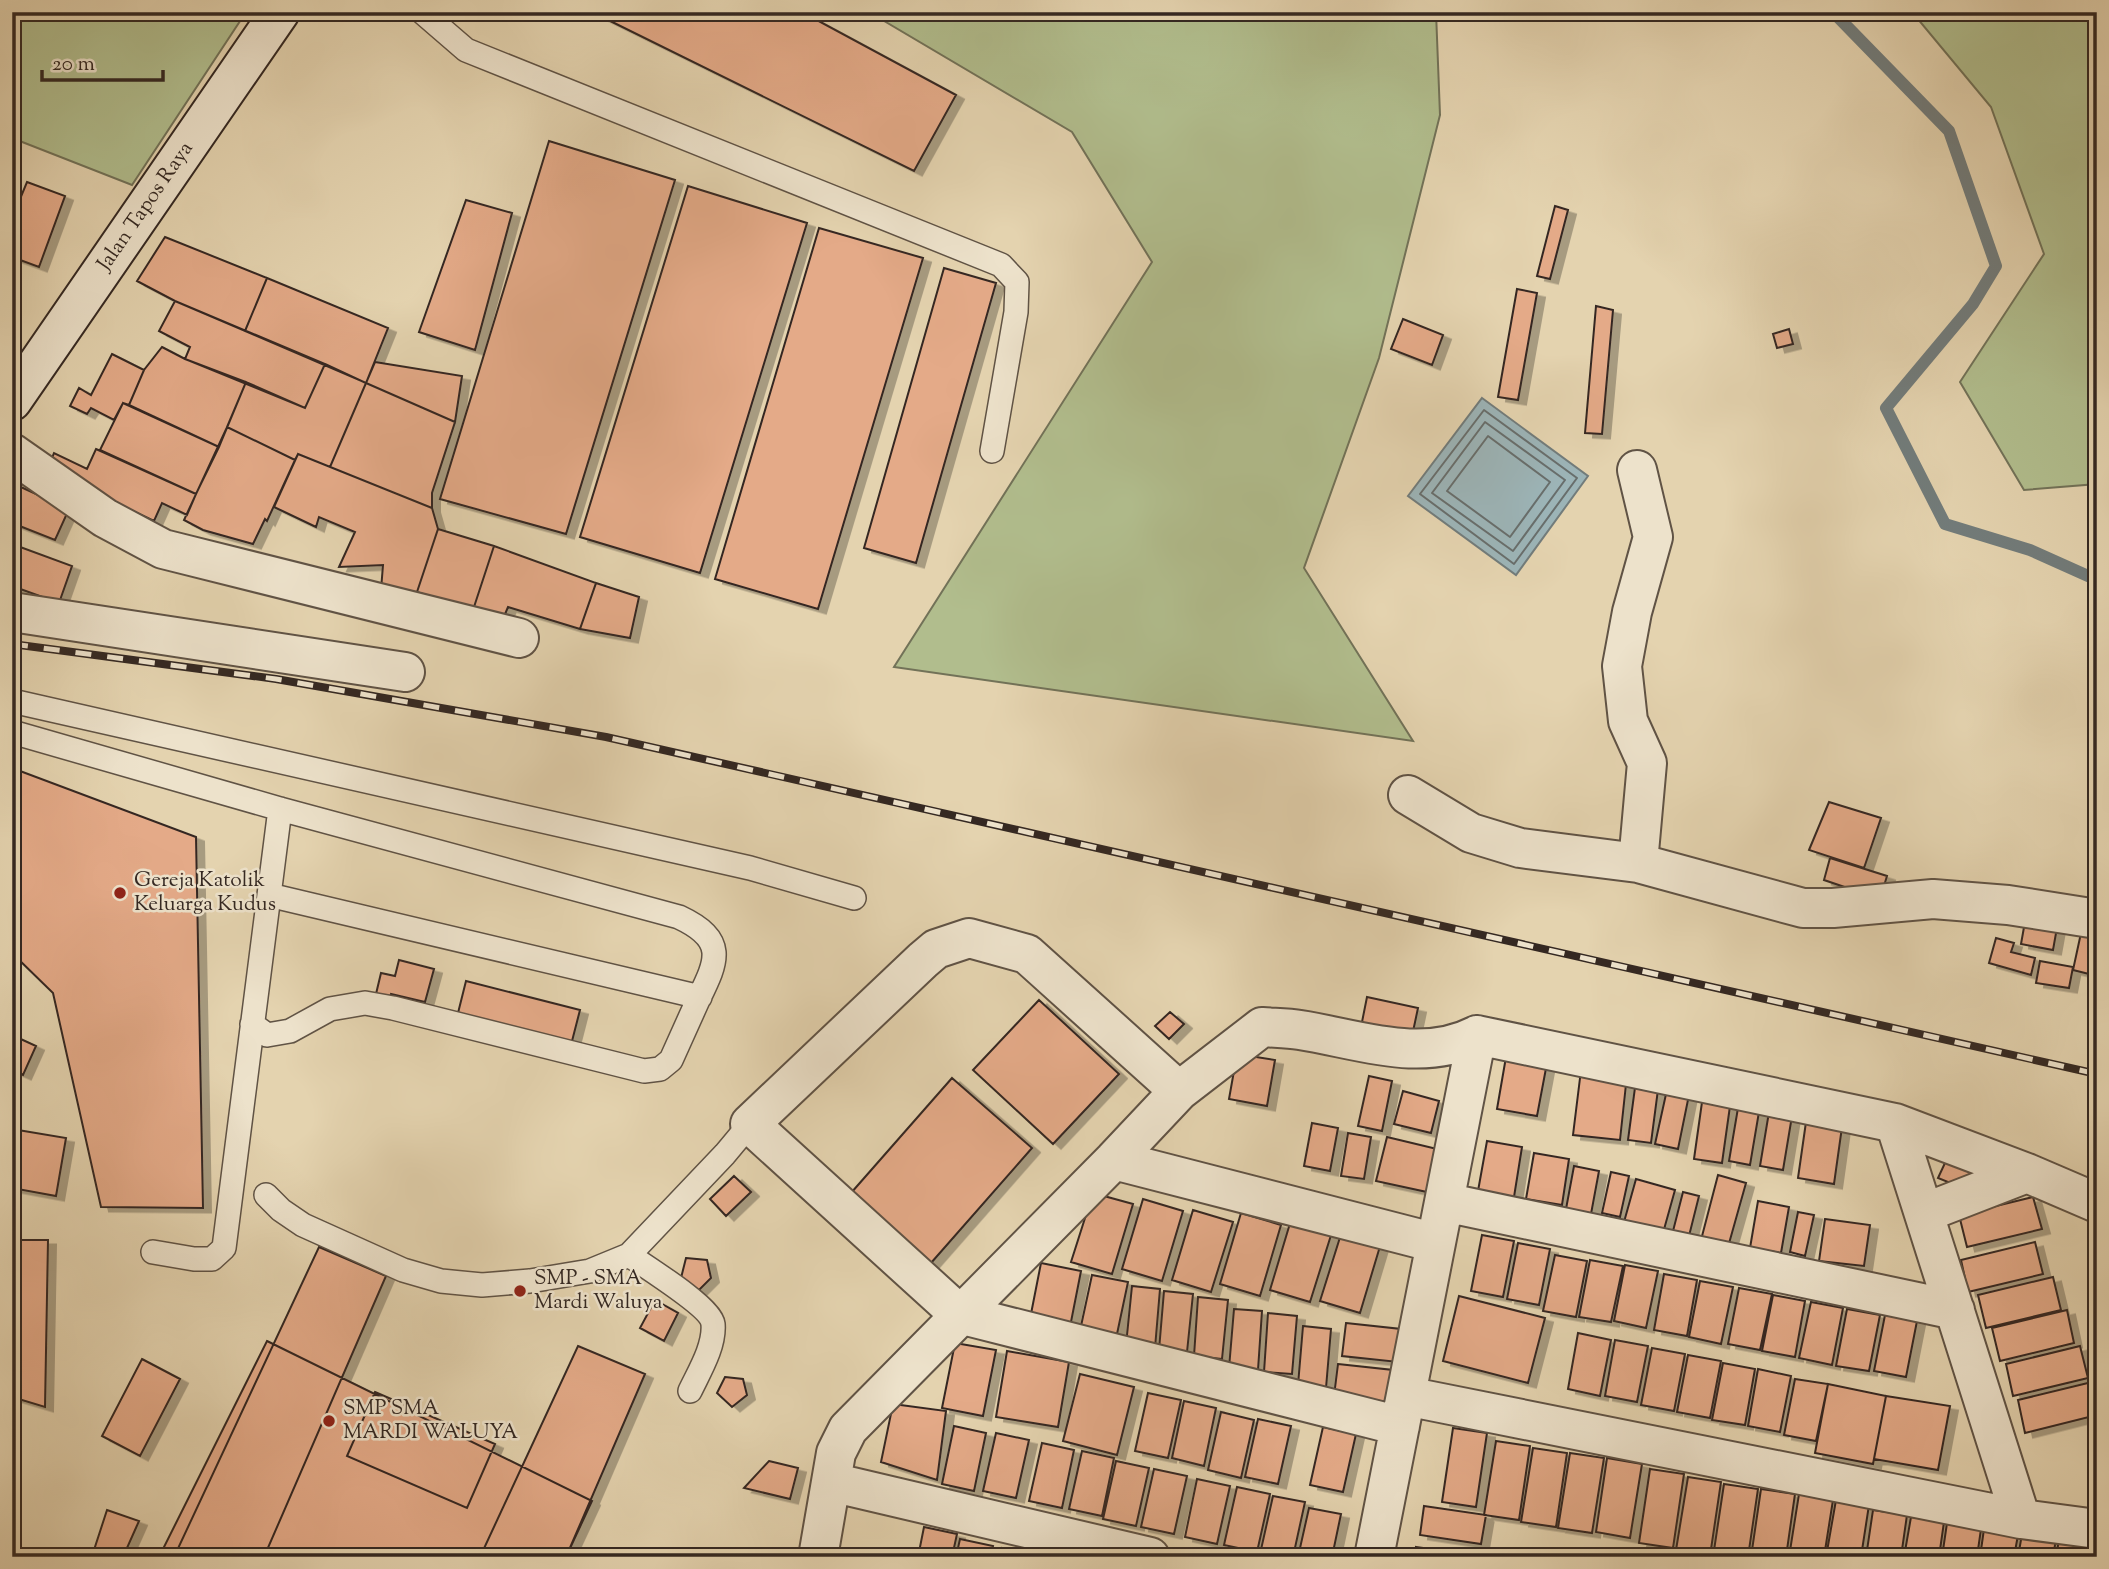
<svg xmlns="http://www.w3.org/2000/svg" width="2109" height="1569" font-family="'Sorts Mill Goudy',serif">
<defs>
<filter id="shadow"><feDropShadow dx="8" dy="4.5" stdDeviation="0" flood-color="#0004"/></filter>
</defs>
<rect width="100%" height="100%" fill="#e4d3af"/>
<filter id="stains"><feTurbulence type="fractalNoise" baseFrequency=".00286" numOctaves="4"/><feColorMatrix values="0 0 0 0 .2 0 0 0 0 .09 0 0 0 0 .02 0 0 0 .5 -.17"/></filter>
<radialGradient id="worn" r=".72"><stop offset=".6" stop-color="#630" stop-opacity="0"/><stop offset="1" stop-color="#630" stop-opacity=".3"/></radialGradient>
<path fill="#b1bd8d" stroke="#727258" stroke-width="2" d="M12,12h234l-114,173 -120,-47z
M869,12h567l4,103 -61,243 -75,210 109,173 -519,-74 258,-405 -80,-130z
M1912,12h185v472l-73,6 -64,-108 84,-128 -53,-147z"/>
<path fill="#9cb4b7" stroke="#727c7b" stroke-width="2" d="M1482,398l106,78 -72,99 -108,-79z"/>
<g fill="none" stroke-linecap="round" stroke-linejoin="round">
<path stroke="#686e6c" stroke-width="2" d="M1484,410l93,68 -63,86 -94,-70z
M1485,422l80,58 -52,71 -81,-58z
M1488,436l62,46 -40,55 -63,-46z"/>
<path stroke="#727c7b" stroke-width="12" d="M1833,12l116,119 47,135 -23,38 -87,104 59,116 85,26 67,30"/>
</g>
<path fill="#e4aa88" stroke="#342822" stroke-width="2" filter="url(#shadow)" d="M592,12h210l154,83 -42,76z
M549,141l126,39 -109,354 -126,-35z
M27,182l38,14 -26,71 -27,-10v-60l8,2z
M688,186l119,37 -107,350 -120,-36z
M466,200l46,13 -37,137 -56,-18z
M1555,206l13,4 -18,69 -13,-3z
M819,228l104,30 -105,351 -103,-30z
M165,237l102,41 -22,53 -70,-30 -38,-20z
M944,268l52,15 -80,280 -52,-15z
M267,278l121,50 -22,55 -121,-52z
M1517,289l20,4 -19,107 -20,-3z
M175,301l150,63 -20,44 -120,-49 5,-12 -31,-16z
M1596,306l17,4 -11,124 -17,-1z
M1403,319l40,16 -11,30 -41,-16z
M1789,329l4,15 -16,4 -4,-14z
M162,347l23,12 61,23 -27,65 -90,-42 15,-35z
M112,354l32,16 -15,35 -6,-2 -9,17 -23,-12 -4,6 -17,-8 9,-18 12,7z
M375,362l87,14 -7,46 -89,-39z
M325,364l41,19 -36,84 -32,-13 -3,6 -68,-33 19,-45 59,26z
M366,383l89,39 -23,71v15l-102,-41z
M123,403l96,44 -23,47 -96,-44z
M227,427l68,33 -28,61 -2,-2 -12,25 -50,-14 -19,-10z
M96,449l100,45 -9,21 -25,-12 -8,18 -107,-51 7,-17 33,16z
M298,454l134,54 6,21 -21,63 -36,-2 2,-25 -44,2 16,-35 -36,-15 -3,10 -42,-20z
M12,483l57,26 -14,31 -43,-17z
M438,529l56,17 -21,64 -56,-18z
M12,544l60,22 -13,37 -47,-17z
M494,546l102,37 -16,46 -72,-22 -5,12 -30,-9z
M596,583l43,14 -9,41 -50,-9z
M12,768l184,69 7,371 -102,-1 -48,-214 -41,-40z
M1829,802l52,16 -17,50 -55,-18z
M1830,858l57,18 -7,23 -56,-19z
M2026,916l32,6 -5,28 -32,-6z
M2081,933l16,4v39l-24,-6z
M1996,938l18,5 -3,9 24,6 -4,17 -42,-12z
M399,960l35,9 -9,33 -34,-8 -1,3 -14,-3 5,-21 14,3z
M2040,961l33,6 -4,21 -33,-5z
M466,981l114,29 -9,35 -114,-28z
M1367,997l51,11 -7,33 -51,-9z
M1039,1000l80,74 -66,70 -80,-74z
M1170,1012l14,12 -15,15 -14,-13z
M12,1035l24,11 -13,29 -11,-5z
M1237,1054l38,6 -8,46 -38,-7z
M1506,1057l41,6 -10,53 -40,-7z
M1581,1070l46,5 -7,65 -47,-5z
M1369,1076l23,5 -10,50 -24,-5z
M952,1078l80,70 -101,115 -80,-70z
M1636,1080l23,2 -8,61 -23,-3z
M1668,1085l22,5 -12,59 -23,-5z
M1403,1091l36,10 -8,32 -37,-9z
M1703,1095l28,4 -9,64 -28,-4z
M1739,1102l21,4 -10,59 -21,-4z
M1769,1112l23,4 -9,54 -23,-4z
M1806,1122l36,5 -8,57 -36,-6z
M1312,1123l26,5 -8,43 -26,-5z
M12,1129l54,9 -10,58 -44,-8z
M1348,1133l23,4 -7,42 -23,-3z
M1387,1137l50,12 -10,43 -51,-11z
M1487,1141l35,6 -8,50 -36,-6z
M1951,1150l30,13 -11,28 -32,-13z
M1534,1153l35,6 -7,46 -36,-6z
M1574,1166l25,5 -8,43 -25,-5z
M1611,1172l18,4 -9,41 -18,-4z
M1718,1175l28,8 -18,64 -27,-7z
M734,1176l17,16 -25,24 -16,-17z
M1636,1179l39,11 -12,43 -39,-11z
M1683,1192l16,4 -10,40 -16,-5z
M1093,1193l40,11 -21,70 -41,-12z
M2033,1197l9,32 -75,18 -8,-32z
M1143,1199l40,12 -21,70 -40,-12z
M1758,1201l31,6 -8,46 -31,-5z
M1193,1210l40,12 -22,70 -39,-12z
M1798,1212l16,3 -9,41 -15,-4z
M1241,1213l40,12 -21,71 -40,-12z
M1825,1219l45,6 -6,41 -45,-5z
M1291,1220l41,12 -22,70 -40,-12z
M1342,1231l39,12 -21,70 -40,-12z
M1482,1235l32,6 -11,56 -32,-6z
M12,1240h36l-3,167 -33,-10z
M2035,1242l8,32 -75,18 -7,-32z
M1518,1243l32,6 -11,56 -32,-6z
M319,1247l67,29 -122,281h-90z
M1555,1255l32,6 -11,56 -33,-6z
M686,1258l21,2 4,18 -13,13 -17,-13z
M1590,1260l33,6 -12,56 -32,-5z
M1041,1263l40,8 -11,56 -40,-8z
M1625,1265l33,6 -12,57 -32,-7z
M1664,1274l33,6 -10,56 -33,-6z
M1092,1275l36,7 -11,52 -36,-8z
M2053,1277l8,33 -75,18 -8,-33z
M1700,1281l33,6 -12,57 -32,-7z
M1132,1286l28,3 -5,59 -29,-3z
M1739,1288l33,6 -12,56 -32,-6z
M1164,1291l29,3 -6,58 -28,-2z
M1773,1295l32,6 -10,56 -33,-6z
M1459,1296l86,22 -17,65 -85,-22z
M1198,1297l30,3 -6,59 -28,-3z
M655,1300l23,13 -14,28 -24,-13z
M1811,1302l32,6 -11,57 -33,-7z
M1234,1309l28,2 -4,59 -29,-2z
M1847,1309l33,6 -11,56 -33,-5z
M2067,1310l7,33 -74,18 -8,-33z
M1268,1313l29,3 -5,58 -28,-2z
M1885,1315l32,6 -11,56 -32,-6z
M1346,1323l55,6 -3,33 -56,-6z
M1303,1326l28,3 -5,59 -28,-3z
M1578,1333l33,7 -11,56 -32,-7z
M1615,1340l33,6 -11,56 -32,-6z
M267,1341l325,160 -26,56h-407z
M955,1343l41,7 -13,66 -41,-8z
M578,1346l67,28 -79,183h-86z
M2080,1346l8,32 -75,18 -7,-32z
M1652,1348l33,6 -11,57 -33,-6z
M1007,1351l62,11 -11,65 -62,-10z
M1688,1355l33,6 -11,57 -33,-6z
M142,1359l38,20 -40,77 -38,-20z
M1723,1363l32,6 -10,56 -33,-5z
M1338,1364l55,6 -3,32 -56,-6z
M1758,1369l33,7 -11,56 -32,-6z
M1080,1374l54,13 -17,68 -54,-14z
M725,1377l18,2 4,16 -15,12 -15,-14z
M1795,1379l33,5 -12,57 -32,-6z
M2092,1382l5,19v14l-72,18 -7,-33z
M1828,1384l58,12 -13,68 -58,-11z
M375,1392l120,52 -28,64 -120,-52z
M1148,1393l33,7 -13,58 -33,-7z
M1886,1396l64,10 -12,64 -64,-11z
M1184,1401l32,7 -12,58 -32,-8z
M893,1404l53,7 -9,69 -56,-18z
M1221,1412l33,8 -13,58 -33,-8z
M1258,1419l33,7 -13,58 -33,-7z
M954,1426l32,7 -12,58 -32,-7z
M1323,1427l33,7 -13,58 -33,-7z
M1453,1428l34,5 -11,74 -34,-5z
M996,1433l33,7 -13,58 -33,-7z
M1496,1441l34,5 -11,74 -35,-5z
M1042,1443l32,7 -12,58 -33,-7z
M1533,1448l34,5 -11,74 -35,-5z
M1082,1451l32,7 -12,58 -33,-7z
M1570,1453l34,5 -12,75 -34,-5z
M1607,1458l35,6 -12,74 -34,-6z
M769,1461l29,7 -8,31 -46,-11z
M1116,1461l33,7 -13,58 -33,-7z
M1154,1469l33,7 -13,58 -33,-7z
M1650,1469l34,5 -11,74 -34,-5z
M1688,1477l33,5 -11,74 -34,-6z
M1197,1479l33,7 -13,58 -32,-7z
M1724,1484l34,5 -10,68h-35z
M1237,1487l33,7 -13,58 -33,-7z
M1761,1489l34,5 -9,63h-35z
M1799,1494l34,6 -9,57h-35z
M1273,1496l32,6 -12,55 -33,-3z
M1836,1500l33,5 -8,52h-35z
M1424,1506l62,9 -5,29 -61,-9z
M1309,1508l32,6 -9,43h-34z
M107,1510l32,11 -16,36h-14l-15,-7z
M1873,1510l34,5 -6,42h-35z
M1911,1517l33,5 -5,35h-35z
M1947,1523l34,6 -4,28h-35z
M924,1527l33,7 -5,23h-34z
M1984,1529l34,6 -4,22h-34z
M2022,1534l34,5 -3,18h-35z
M960,1539l33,7 -2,11h-35z
M2059,1540l33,5 -1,12h-35z
M1416,1547l58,8 -1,2h-58z
M1002,1548l33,7 -1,2h-34z"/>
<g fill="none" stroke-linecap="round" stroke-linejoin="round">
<defs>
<path id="lane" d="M422,12l44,38 535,215 16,17 -1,30 -24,139
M12,701l738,167 104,30
M12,732l268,77 399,108c49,23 38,44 19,83 -9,20 -18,40 -27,60l-11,9 -16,2 -251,-63 -28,-5 -35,6 -40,22 -23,4 -15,-11
M269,895l431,102
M266,1195l15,15 22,15 100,45 38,11 41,4 48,-4 60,-10 39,-16 96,-101 25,-30
M153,1252l41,7h18l12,-11 56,-439
M629,1255c17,12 82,52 84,69 2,22 -14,48 -23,67"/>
<path id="street" d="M12,453l93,65 58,31 356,89
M1637,470l16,67 -21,75 -10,54 6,55 19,42 -9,100 165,45h30l100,-9 75,6 89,14
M12,612l393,60
M1408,795l63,38 49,15 118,15
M1179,1091l-152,-137 -58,-16 -33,11 -13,11 -173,164 209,190 441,112
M1895,1123l126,396
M1114,1160l322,83
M1444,1202l511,108
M1924,1213l103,-40
M1406,1396l615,123 76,10
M831,1482l319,75
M818,1557l18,-104 12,-24 266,-269 65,-69 83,-64c13,1 26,1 38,3 58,9 121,34 177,5l418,88 132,50 70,30
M1374,1557l103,-522"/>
<g id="secondary">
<path id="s1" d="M12,401l268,-389"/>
</g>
</defs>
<use href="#lane" stroke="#605345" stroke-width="26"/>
<use href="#street" stroke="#605345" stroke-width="42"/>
<use href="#secondary" stroke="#342822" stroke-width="42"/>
<use href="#lane" stroke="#ede2cb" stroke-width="23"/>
<use href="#street" stroke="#ede2cb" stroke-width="38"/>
<use href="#secondary" stroke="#ede2cb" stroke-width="38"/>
<defs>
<path id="rail" d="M12,644l264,35 330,58 1491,337"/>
</defs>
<use href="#rail" stroke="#342822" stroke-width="8"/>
<use href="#rail" stroke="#ede2cb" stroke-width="5" stroke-dasharray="16" stroke-linecap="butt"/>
</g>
<g fill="#8f2418" stroke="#ede2cb" stroke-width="2.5">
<circle cx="120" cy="893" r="7"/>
<circle cx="520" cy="1291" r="7"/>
<circle cx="329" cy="1421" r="7"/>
</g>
<g text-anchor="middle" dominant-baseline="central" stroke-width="5" stroke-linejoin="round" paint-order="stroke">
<g font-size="21" fill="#342822" stroke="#ede2cb">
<text stroke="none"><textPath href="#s1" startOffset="236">Jalan Tapos Raya</textPath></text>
</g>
<g font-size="21" fill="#342822" stroke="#ede2cb" text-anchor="start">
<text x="134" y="881">Gereja Katolik<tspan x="134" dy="24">Keluarga Kudus</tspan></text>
<text x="534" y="1279">SMP - SMA<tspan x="534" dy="24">Mardi Waluya</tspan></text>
<text x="343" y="1409">SMP SMA<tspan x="343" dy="24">MARDI WALUYA</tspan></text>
</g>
</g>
<rect width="2109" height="1569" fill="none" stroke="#e4d3af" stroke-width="42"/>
<rect x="14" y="14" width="2081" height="1541" fill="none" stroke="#342822" stroke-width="3.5"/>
<rect x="21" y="21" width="2067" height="1527" fill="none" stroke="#342822" stroke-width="2"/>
<path d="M42 70v10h121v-10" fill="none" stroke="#342822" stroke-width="3.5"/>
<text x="52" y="70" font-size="21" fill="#342822" stroke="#ede2cb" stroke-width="5" paint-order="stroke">20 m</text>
<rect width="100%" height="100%" filter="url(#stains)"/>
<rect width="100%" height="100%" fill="url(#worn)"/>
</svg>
